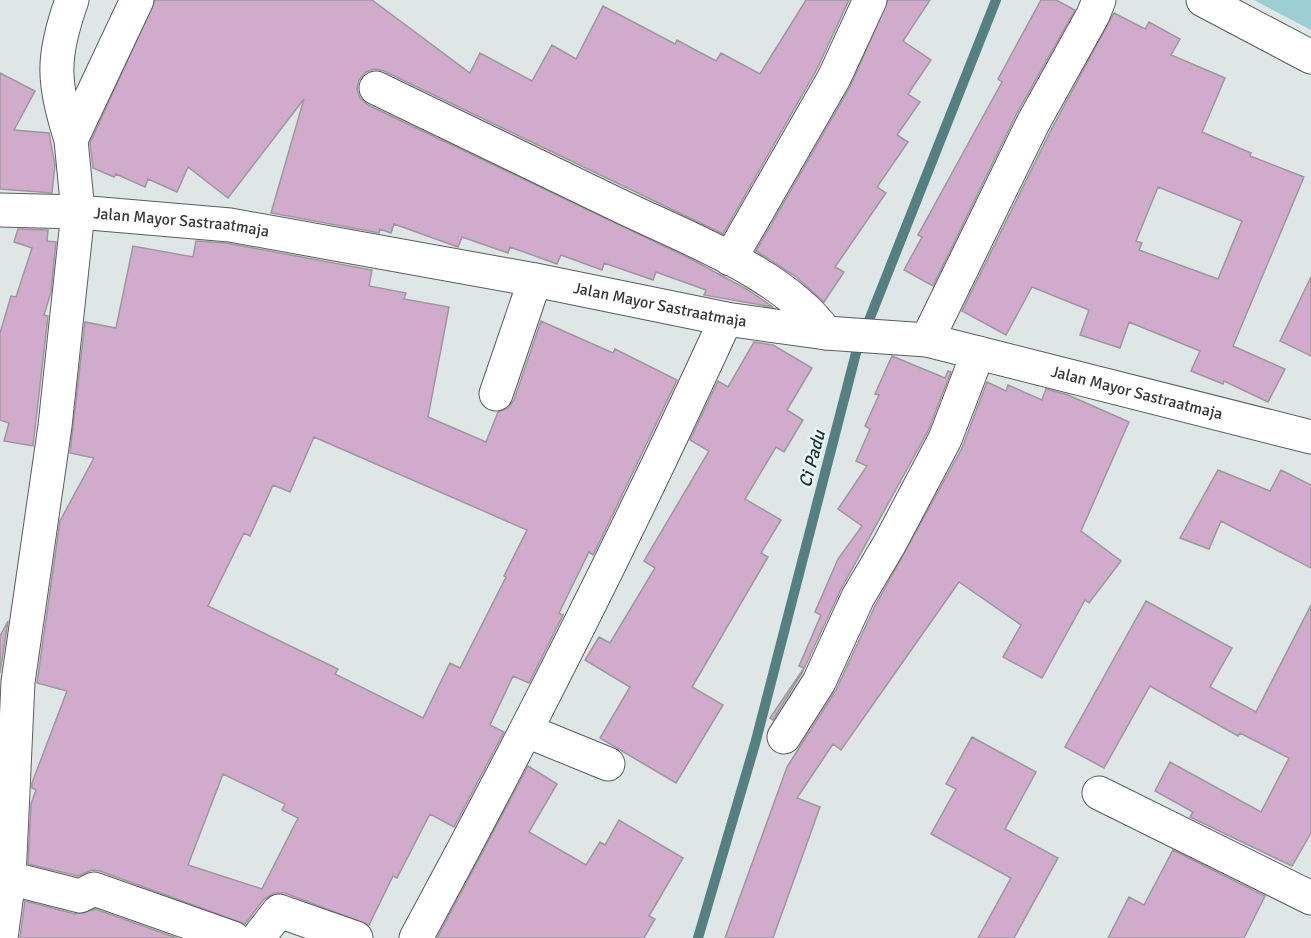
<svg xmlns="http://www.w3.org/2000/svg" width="1311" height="938" font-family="Signika,sans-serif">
<rect width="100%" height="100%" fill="#dfe6e6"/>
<path fill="#9bcfd1" d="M1254,0h57v30z"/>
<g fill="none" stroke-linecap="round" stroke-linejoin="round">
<path stroke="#558081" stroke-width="10" d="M698,938l57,-194 101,-391 140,-353"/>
</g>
<path fill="#d1abcc" stroke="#9d989c" stroke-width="1.5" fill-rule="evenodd" d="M155,0h217l98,73 10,-20 52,28 20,-36 24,14 27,-53 72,38 2,-4 39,21 5,-8 39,21 46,-74h43l-32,69 -94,165 -339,-163 -9,-2 -9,3 -7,8 -2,9 3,9 8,7 323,154 57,31 25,17 -69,-12 2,-5 -50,-18 -3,8 -49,-17 -2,7 -41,-15 -4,9 -47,-17 -2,6 -46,-16 -4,10 -64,-23 -3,9 -11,-4 -1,4 -108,-20 33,-114 -76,99 -40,-31 -11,25 -29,-13 -3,8 -29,-13 -2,3 -21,-9 -3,-25z
M888,0h42l-27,41 28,19 -23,34 12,8 -23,33 11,7 -31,45 9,6 -51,74 9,5 -20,30 -29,-26 -39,-25 94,-164z
M1041,0h15l19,10 -59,105 -83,171 -29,-16 18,-33 -4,-2 84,-153 -4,-3z
M1114,13l31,16 4,-7 31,17 -9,16 54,23 -23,54 49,21 -1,3 54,21 -71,169 52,23 -17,33 -44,-21 -1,3 -32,-13 9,-20 -71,-29 -9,26 -40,-13 9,-25 -57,-23 -26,48 -44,-24 88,-179zM1158,187l84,34 -24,58 -79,-29 3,-7 -6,-2z
M0,73l35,18 -21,39 35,3 6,32 -3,28 -52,-4z
M18,229l30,1 -1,11 9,1 -5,50 -7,23 4,1 -15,130 -29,-5 5,-18 -9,-3v-87l11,-37 5,1 16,-49 -18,-6z
M196,241l30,2 146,27 -3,16 37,7 -2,6 45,8 -21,110 58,25 12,-30 10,-4 6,-8 27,-79 72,32 2,-4 62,31 -75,157 -9,18 -4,-3 -30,61 4,2 -34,68 -16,-7 -23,49 14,7 -50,95 -24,-13 -33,64 -4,-2 -24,49 -84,-32h-11l-10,6 -19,25 -145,-53 -8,-1 -14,6 -50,-12 3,-60 5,-14 -4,-2v-5l35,-92 -30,-8 23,-162 34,-63 -24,-5 15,-131 31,6 17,-82 60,11zM314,437l213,93 -23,46 2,1 -46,91 -10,-5 -27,55 -88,-44 3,-5 -130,-63 36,-73 6,3 23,-51 17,7zM223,774l62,30 -3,6 16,8 -36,71 -74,-24z
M1311,277v79l-31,-15z
M754,342l19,3 39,23 -25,42 16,10 -19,32 -8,-5 -31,52 36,21 -20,33 7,4 -76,130 31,18 -47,78 -76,-45 30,-51 -45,-27 14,-23 11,6 45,-75 -11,-7 65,-110 -19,-11 28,-59 10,6z
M892,356l53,22 3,-7 3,1 -23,59 -87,158 -39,84 -29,47 -3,-2 34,-50 -5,-2 22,-51 -6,-3 23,-53 24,-33 -24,-17 29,-43 -11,-5 14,-32 -5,-3 14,-31 -4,-1z
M987,382l19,9 2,-6 34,15 4,-11 22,6 61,27 -48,109 40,30 -32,42 -4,-3 -43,78 -39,-21 18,-32 -62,-43 -118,168 -8,-6 -36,54 23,9 -47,131h-48l62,-171 49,-77 39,-84 87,-158z
M1218,470l52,21 11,-21 30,15v83l-90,-47 -12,28 -29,-11z
M1146,601l86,47 -22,39 46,25 55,-107v228l-19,33 -102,-49 3,-5 -38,-21 15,-29 91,50 28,-54 -49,-25 -2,3 -88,-50 -46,82 -39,-21z
M8,621l-8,52v-37z
M972,737l64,35 -31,57 53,29 -44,80h-36l33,-60 -80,-44 25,-45 -10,-5z
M528,766l29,18 -28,48 57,33 14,-23 5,3 14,-25 64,38 -34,58 6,3 -11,19h-207z
M1173,850l92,46 -21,42h-136l21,-41 15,8z
M25,901l50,13 20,-5 82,29h-157z"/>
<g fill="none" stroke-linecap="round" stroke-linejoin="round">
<defs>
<path id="minor" d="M1203,0l108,57
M376,88c79,38 158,77 238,115 67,33 169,69 212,130
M71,140c-18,-59 -20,-81 1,-140
M730,259l104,-181 36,-78
M927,340l106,-217 60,-108 6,-15
M496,394l39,-114
M527,731l81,33
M784,737l35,-55 39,-85 32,-54 55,-104 33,-86
M1099,793l212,105
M9,878l71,18 14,-7 139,49
M1,938l8,-60 9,-196 37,-256 23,-214 -7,-72 66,-140
M258,938l21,-27 77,27
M416,938c110,-203 214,-409 310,-619"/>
<g id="tertiary">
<path id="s1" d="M0,210l78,2 152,13 305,55 191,39 100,14 101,7 384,97"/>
</g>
</defs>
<use href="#minor" stroke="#585e5e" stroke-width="35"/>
<use href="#tertiary" stroke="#585e5e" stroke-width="35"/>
<use href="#minor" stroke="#fff" stroke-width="33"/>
<use href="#tertiary" stroke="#fff" stroke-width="33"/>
</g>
<g text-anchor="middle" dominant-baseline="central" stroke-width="5" stroke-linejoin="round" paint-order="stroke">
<g font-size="16" fill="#363939" stroke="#ecf3f3">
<text stroke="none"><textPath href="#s1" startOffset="182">Jalan Mayor Sastraatmaja</textPath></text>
<text stroke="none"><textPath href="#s1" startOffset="668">Jalan Mayor Sastraatmaja</textPath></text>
<text stroke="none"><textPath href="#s1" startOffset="1154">Jalan Mayor Sastraatmaja</textPath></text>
</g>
<g font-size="18" font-style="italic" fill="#133334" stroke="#ecf3f3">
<text transform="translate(812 459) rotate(-75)">Ci Padu</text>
</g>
</g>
</svg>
